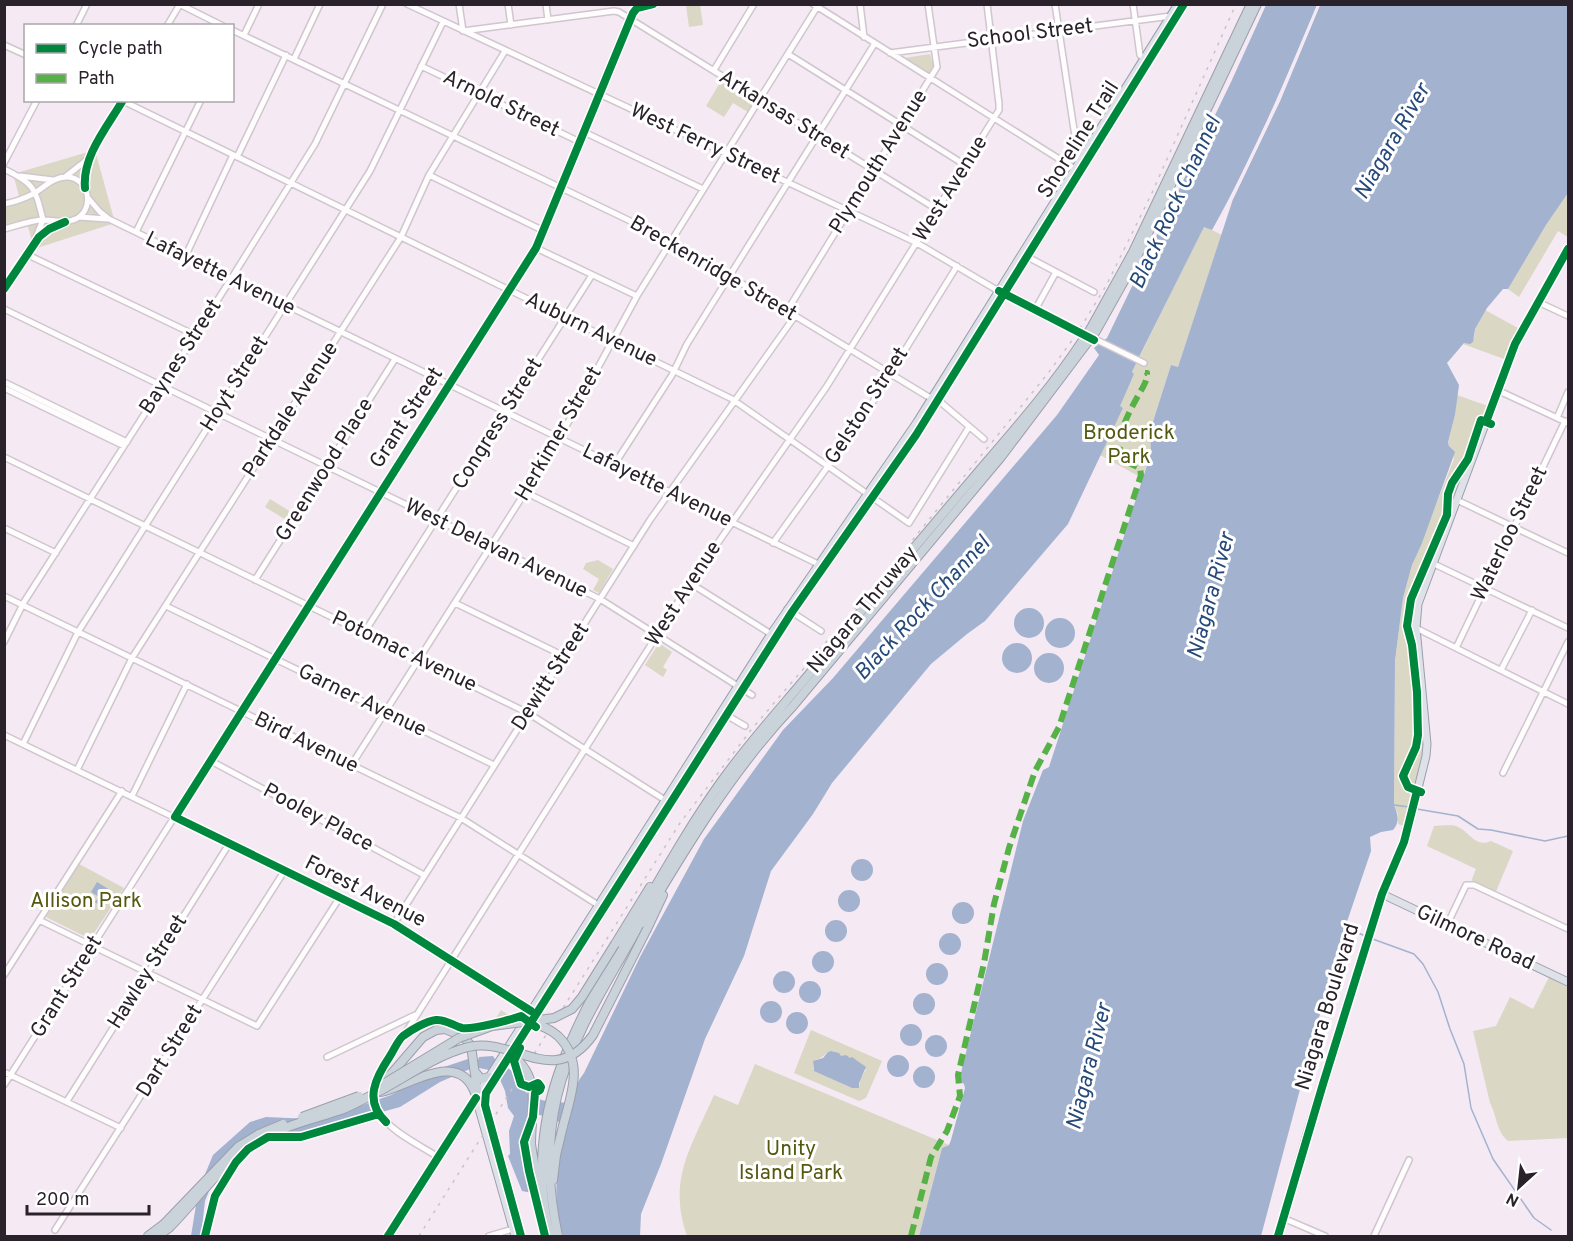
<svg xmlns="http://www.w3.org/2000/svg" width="1573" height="1241" font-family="Overpass,sans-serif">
<rect width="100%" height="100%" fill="#f5e9f4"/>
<path fill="#dad7c5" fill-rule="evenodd" d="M686,5h14l3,20 -14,2z
M930,54l4,13 -4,7 -25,-16z
M721,81l33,20 -6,11 -15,-9 -9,14 -18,-11z
M95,150l20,73 -81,26 -8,-30 -21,6v-17l16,-5 -8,-29z
M1568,193v44l-10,-6 -39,66 -11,-8 38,-64z
M1204,226l18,9 -44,132 -7,-2 -21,66 1,22 -9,25 -42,-23 23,-47 -4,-2 15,-32 -2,-2z
M1485,310l33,18 -14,31 -41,-15 11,-6 1,-9z
M1457,395l31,11 -34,98 -26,62 -16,51 13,125 -19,85 -8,-3v-10l-4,-9 1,-143 8,-64 9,-33 42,-106 -6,-17 7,-27z
M270,499l21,13 -5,8 -21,-13z
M598,560l15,9 -14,24 -6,-3 6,-11 -16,-10 3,-6z
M659,643l13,9 -9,15 4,3 -4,7 -18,-12z
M1434,826c7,0 19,-2 24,1 13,6 17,21 33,14l22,10 -18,43 -21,-8 -2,-7 4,-10 -49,-23z
M79,864l45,24 -34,51 -44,-22z
M1549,977l19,10v151l-60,3c-12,-10 -11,-25 -18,-38l-17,-72 23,-5 14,-29 23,12z
M501,1010l12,8 4,-2 2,1 -1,2 -51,12 -30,-10 -18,7 -16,12 5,-7 26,-15 32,10h5l23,-7z
M811,1030l71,31 -16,37 -7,3 -65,-28zM831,1051c4,1 7,3 10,5 12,4 17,2 25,14l-6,9 -1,9 -12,-2 -34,-17v-5l3,-4c7,-2 10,-8 15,-9z
M755,1064l194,81 -7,3 -23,88h-232c-20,-57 5,-90 27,-141l24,10z
M374,1115l2,4 -74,19h-30l-12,4 -13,10 -20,27 -11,21 -9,36h-4l15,-50 17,-24 30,-27 43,-2z"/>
<path fill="#a3b2cf" d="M1266,5h51c-32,76 -64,152 -105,225l-8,-3 -63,126 -9,19 2,2 -14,32 3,2 -55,116 -83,97 -18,13 -36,30 -99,119 -19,31 -42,57 -27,85 -39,83 -44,125 -20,50 -1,22h-77c-8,-29 -8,-50 -4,-81l-6,-1 6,-32 -19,-7 -12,1c-11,27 1,50 4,77l-10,-2 -14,-35 2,-2 -1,-23 5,-15 -6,-8 -3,-17 -7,-16 -9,-5 -10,-2 -9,1 -30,13 -40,25 -95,26 -31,-2 -58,43 -11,27 -4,35h-10l5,-31v-9l17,-41 37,-33 16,-5 45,2 46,-12 34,-12 53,-28 24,-8 1,2 9,-1 1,-3 14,-1c5,9 15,10 22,18 5,6 8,16 13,20 10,7 31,10 43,8l8,-22 5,-7 56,-116 64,-118 79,-109 50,-52 224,-263 42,-60 -5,-7 13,-10 124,-256z
M1320,5h248v188l-22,32 -38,64h-5l-16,19 -12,21 -2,13 -3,2 -6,-1 -17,20 12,22 -4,30 -7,27 1,4 6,6 -33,91 -10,22 -9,33 -8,63 -1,144c4,10 6,17 -1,25l-12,2 -11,5 1,14 -35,103 -75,282h-342l23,-88 7,-3 2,-5 14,-52 -1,-4 -5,-3 64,-260 20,-51 6,-3 102,-314 -1,-22 21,-66 7,2 55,-168 47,-98z
M1014 623a15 15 0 1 1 30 0a15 15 0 1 1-30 0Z
M1045 633a15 15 0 1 1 30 0a15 15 0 1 1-30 0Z
M1002 658a15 15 0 1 1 30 0a15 15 0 1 1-30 0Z
M1034 668a15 15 0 1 1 30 0a15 15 0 1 1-30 0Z
M851 870a11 11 0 1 1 22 0a11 11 0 1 1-22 0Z
M97,882l13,8 -10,16 -5,-4 4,-5 -8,-5z
M838 901a11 11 0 1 1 22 0a11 11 0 1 1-22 0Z
M952 913a11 11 0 1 1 22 0a11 11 0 1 1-22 0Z
M825 931a11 11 0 1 1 22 0a11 11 0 1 1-22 0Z
M939 944a11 11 0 1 1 22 0a11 11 0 1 1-22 0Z
M812 962a11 11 0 1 1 22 0a11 11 0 1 1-22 0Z
M926 974a11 11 0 1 1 22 0a11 11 0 1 1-22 0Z
M773 982a11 11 0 1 1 22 0a11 11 0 1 1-22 0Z
M799 992a11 11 0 1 1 22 0a11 11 0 1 1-22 0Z
M913 1004a11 11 0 1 1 22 0a11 11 0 1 1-22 0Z
M760 1012a11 11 0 1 1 22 0a11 11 0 1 1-22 0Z
M786 1023a11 11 0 1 1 22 0a11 11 0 1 1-22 0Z
M900 1035a11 11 0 1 1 22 0a11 11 0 1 1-22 0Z
M925 1046a11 11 0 1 1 22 0a11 11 0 1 1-22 0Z
M831,1051l8,2 2,3 5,-1 4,3 2,-1 14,10 -7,16v5h-7l-38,-17 -1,-10 10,-3 5,-6z
M887 1066a11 11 0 1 1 22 0a11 11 0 1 1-22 0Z
M913 1077a11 11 0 1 1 22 0a11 11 0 1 1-22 0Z"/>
<path fill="#f5e9f4" d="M1317,5h3l-40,96 -47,98 -3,-1 47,-98z"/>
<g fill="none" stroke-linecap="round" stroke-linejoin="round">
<path stroke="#a3b2cf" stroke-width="1.5" d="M1394,805l15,2
M1417,809l41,7 20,13 13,1 54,11 23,-5
M1352,930l13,6
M1370,938l44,16 9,10 15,28 12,37 14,35 7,44 22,51 41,59 17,12"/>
<defs>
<path id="minor" d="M179,4l44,22
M407,4l510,239 90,53 137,67
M459,4l4,27 151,-20 5,1 319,198
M508,4l3,21
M546,4l2,16
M813,4l262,165
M860,4l4,33
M1055,4l24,159
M1133,4l7,51 4,4
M76,26l11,-22
M167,26l13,-22
M232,30l440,211 255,155 11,4 46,39
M244,35l15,-31
M4,45l22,10
M890,53l281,-37
M788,54l177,111
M294,59l26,-55
M421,66l159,76
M714,70l40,-66
M121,100l611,299 177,124 60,-96
M584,132l119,57
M237,157l49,-102
M4,163l33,-63
M4,169c31,15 31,19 39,51
M429,175l115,56
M20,176l33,4
M65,177l23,-18
M85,188c-3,-32 23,-62 38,-88
M89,199l11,13 9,7 709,345
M4,204c10,-2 19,-5 27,-9 12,-6 22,-19 37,-18 23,2 27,36 5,43 -10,4 -21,-1 -32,0 -12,1 -25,6 -37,9
M79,217l28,2
M136,232l65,-132
M38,238l11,-9 14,-6
M536,248l101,48
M26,254l169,81
M1022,254l72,38
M185,257l48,-102
M4,289l29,-45 10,-24
M1538,302l30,14
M4,309l596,290 152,96
M1035,310l21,-38
M787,311l150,-244 -9,-63
M4,382l123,60
M4,388l120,58
M1497,390l71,33
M1557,418l11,-26
M4,457l524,256 137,87
M614,465l58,-90 15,-31 188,-301
M525,492l109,54
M1457,500l111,53
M4,528l52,25
M773,543l93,-130 91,-147
M1432,563l136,65
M255,580l140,-221
M690,583l81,51
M4,596l457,222 137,87
M455,603l109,53
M166,606l328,159
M787,609l34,22
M1416,628l152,76
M364,633l228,-358
M4,642l20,-40 207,-323 84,-135 68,-140
M1456,648l109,-227
M1501,670l31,-60
M721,712l24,14
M4,735l390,189 137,87
M23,744l55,-112 292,-461 73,-149
M211,761l213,114
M352,764l207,-325 78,-143 180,-289
M77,770l55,-112 269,-421 28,-62 76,-124
M1503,773l65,-131
M132,796l55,-112
M39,920l218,106 83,-129
M394,924l256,-404 145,-204
M1447,925l19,-40h8l94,44
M4,975l118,-184
M327,1057l88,-42
M4,1072l117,56
M4,1085l532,-837 97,-235 4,-5 16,-4
M67,1101l162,-257
M438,1157c-29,-19 -73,-35 -63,-76l315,-498 137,-197 167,-268 5,-8v-6l-12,-100
M1283,1218l42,18
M55,1230l230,-360
M489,1236l24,-7
M1374,1236l35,-76"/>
<path id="major" d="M1382,894l186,88
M476,1098l39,138
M388,1236l383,-602 146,-212 261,-418
M1278,1236l29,-102 75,-240 25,-61 19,-77 1,-12 -11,-116 2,-24 97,-260 53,-95"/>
<path id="highway" d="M1091,328l42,-76 118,-248
M1096,331l37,-66 124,-261
M647,929l16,-34
M615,944l35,-57
M476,1073l5,6 8,-2
M374,1089l18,-16 31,-36 13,-7 9,-1 19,8 7,9 6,43 -1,9
M381,1092c30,-7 78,-43 94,1
M531,1144l9,57
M553,1180l3,-25 7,-29
M148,1236l16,-12
M158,1236l11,-8
M550,1236c-29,-119 23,-208 81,-308 29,-49 57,-100 90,-146 27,-38 59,-73 89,-109 56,-68 112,-135 169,-202 36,-42 73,-84 104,-131
M558,1236c-10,-47 -12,-91 -1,-139 14,-59 48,-111 78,-164 47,-79 94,-159 158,-227l208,-249 86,-114"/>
</defs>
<use href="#minor" stroke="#cfc6ce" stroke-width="8"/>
<use href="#major" stroke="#9a9fac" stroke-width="9"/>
<use href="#highway" stroke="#9a9fac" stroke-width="10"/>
<use href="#minor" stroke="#fefcfd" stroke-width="5"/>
<use href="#major" stroke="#dee2e8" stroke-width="7"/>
<use href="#highway" stroke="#cad2da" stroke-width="8"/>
<path stroke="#c7c4c7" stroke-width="1.5" stroke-dasharray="3 6" stroke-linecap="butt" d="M419,1236l261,-413 71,-93 142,-166 156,-192 27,-37 30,-49 45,-91 85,-191"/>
<defs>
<path id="highway-bridge" d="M1083,340l8,-12
M1087,343l9,-12
M532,1024c10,1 19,6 26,12 27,26 13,59 5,90
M508,1053c35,21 23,57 23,91
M385,1083l74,-45 33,-12 62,-8 18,-9 10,-12 33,-53
M302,1117l57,-21
M164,1224l74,-77 21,-13 24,-10
M169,1228c28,-28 56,-69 91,-88 25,-15 54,-21 81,-30 11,-4 22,-11 33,-16 31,-16 60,-38 94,-47 46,-11 86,43 125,-12l54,-106"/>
</defs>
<use href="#highway-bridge" stroke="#9a9fac" stroke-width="10" stroke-linecap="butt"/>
<use href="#highway-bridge" stroke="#cad2da" stroke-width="8"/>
<path stroke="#56b146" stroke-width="6" stroke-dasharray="12 6" stroke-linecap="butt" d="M911,1236l20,-79 16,-26 13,-35 -2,-21 26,-112 10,-59 15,-56 26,-77 24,-44 82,-252 -1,-7 -18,-8c-8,-21 6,-46 17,-66 4,-7 8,-12 8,-21h-2"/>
<defs>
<path id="cycleway" d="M85,188c-3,-32 23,-62 38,-88
M4,289l35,-52 10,-8 16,-7
M999,291l95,49
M1486,422l29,-78 53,-95
M1421,792l-13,-5 -5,-11 13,-29 2,-12 -1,-43 -5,-47 -5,-19 4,-27 36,-84 1,-21 4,-11 16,-24 13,-39 10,4
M531,1011l-137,-87 -219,-107 361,-569 97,-235 4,-5 16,-4
M520,1048l-6,13 7,23 8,3 9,-4 3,4 -1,3 -5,3 -2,24 -9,25 5,29 16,65
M386,1122c-23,-21 -10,-45 4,-66 4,-6 8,-16 13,-20 8,-6 23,-15 33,-16 9,-1 18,6 26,8 10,2 48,-8 59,-12l15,11
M205,1236l10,-40 21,-34 12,-13 20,-12h33l78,-23
M388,1236l88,-138
M521,1236l-36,-131 1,-12 306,-481 124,-177 268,-431
M1278,1236l45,-152 59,-190 22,-52 13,-51"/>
</defs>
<use href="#cycleway" stroke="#fff" stroke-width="11"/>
<use href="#cycleway" stroke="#00873e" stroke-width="8"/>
</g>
<g text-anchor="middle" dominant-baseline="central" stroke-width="6" stroke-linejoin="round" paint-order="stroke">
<g font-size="21" fill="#2a222a" stroke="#fff">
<text transform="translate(1030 34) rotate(-7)">School Street</text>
<text transform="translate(501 104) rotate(26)">Arnold Street</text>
<text transform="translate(784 115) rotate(32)">Arkansas Street</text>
<text transform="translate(1079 140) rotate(-58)">Shoreline Trail</text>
<text transform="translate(705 144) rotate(25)">West Ferry Street</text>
<text transform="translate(879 162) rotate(-58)">Plymouth Avenue</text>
<text transform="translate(951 189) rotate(-58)">West Avenue</text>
<text transform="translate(713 269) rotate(30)">Breckenridge Street</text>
<text transform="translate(220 274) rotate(26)">Lafayette Avenue</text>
<text transform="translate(591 330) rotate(26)">Auburn Avenue</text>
<text transform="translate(181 357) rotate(-57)">Baynes Street</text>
<text transform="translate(235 384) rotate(-58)">Hoyt Street</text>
<text transform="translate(867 406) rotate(-57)">Gelston Street</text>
<text transform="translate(291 410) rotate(-57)">Parkdale Avenue</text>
<text transform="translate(407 418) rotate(-57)">Grant Street</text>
<text transform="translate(498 424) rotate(-58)">Congress Street</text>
<text transform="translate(559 434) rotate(-60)">Herkimer Street</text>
<text transform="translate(325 470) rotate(-58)">Greenwood Place</text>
<text transform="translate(657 486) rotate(26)">Lafayette Avenue</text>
<text transform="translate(1510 534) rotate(-64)">Waterloo Street</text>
<text transform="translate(496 549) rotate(26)">West Delavan Avenue</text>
<text transform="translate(684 594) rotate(-57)">West Avenue</text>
<text transform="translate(863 610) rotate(-50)">Niagara Thruway</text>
<text transform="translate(404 652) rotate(26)">Potomac Avenue</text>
<text transform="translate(551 677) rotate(-57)">Dewitt Street</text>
<text transform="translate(362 701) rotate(26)">Garner Avenue</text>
<text transform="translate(306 743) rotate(26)">Bird Avenue</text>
<text transform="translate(318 818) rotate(28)">Pooley Place</text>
<text transform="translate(365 892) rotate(27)">Forest Avenue</text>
<text transform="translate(1475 938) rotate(25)">Gilmore Road</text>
<text transform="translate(148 972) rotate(-58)">Hawley Street</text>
<text transform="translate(67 987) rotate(-58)">Grant Street</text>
<text transform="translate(1328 1007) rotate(-73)">Niagara Boulevard</text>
<text transform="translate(170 1051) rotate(-58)">Dart Street</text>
</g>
<g font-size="21" fill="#54590f" stroke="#fff">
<text x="1129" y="433">Broderick<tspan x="1129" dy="24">Park</tspan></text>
<text x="86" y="901">Allison Park</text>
<text x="791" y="1149">Unity<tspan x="791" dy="24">Island Park</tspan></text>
</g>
<g font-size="22" font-style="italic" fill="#254979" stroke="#fff">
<text transform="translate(1393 142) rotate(-60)">Niagara River</text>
<text transform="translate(1176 203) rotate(-65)">Black Rock Channel</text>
<text transform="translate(1212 596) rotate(-75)">Niagara River</text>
<text transform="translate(923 609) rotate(-47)">Black Rock Channel</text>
<text transform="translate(1090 1067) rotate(-76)">Niagara River</text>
</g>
</g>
<rect width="1573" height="1241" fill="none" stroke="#2a222a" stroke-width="12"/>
<rect x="24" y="24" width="210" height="78" fill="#ffffff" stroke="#aaa7aa" stroke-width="1.5"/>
<rect x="36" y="44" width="30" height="9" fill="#00873e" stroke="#aaa7aa" stroke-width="1.5"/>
<text x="78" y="54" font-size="18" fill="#2a222a">Cycle path</text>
<rect x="36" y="74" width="30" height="9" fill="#56b146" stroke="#aaa7aa" stroke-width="1.5"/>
<text x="78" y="84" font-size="18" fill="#2a222a">Path</text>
<g transform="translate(1519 1187) rotate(207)" stroke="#ffffff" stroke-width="4.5" paint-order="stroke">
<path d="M0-4.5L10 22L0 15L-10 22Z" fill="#2a222a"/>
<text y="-9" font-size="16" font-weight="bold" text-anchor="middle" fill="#2a222a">N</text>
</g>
<path d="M27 1205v9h122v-9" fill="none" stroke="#2a222a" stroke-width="3"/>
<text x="36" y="1205" font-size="18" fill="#2a222a" stroke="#ffffff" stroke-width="4.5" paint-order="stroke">200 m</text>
</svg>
